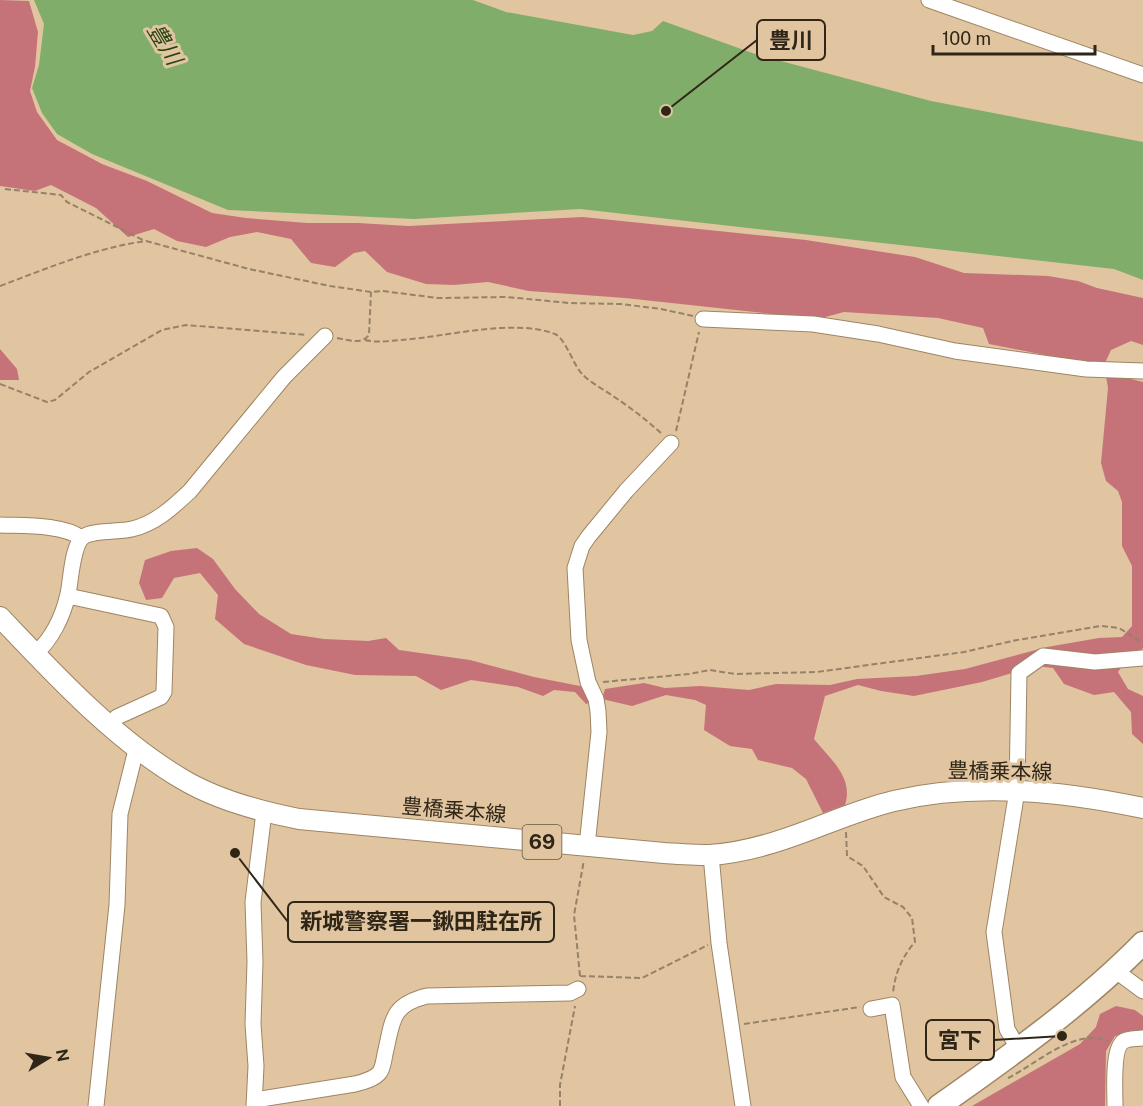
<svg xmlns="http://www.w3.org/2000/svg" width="1143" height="1106" font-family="'Public Sans','Noto Sans JP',sans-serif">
<rect width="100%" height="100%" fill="#e0c5a0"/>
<path fill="#c67279" d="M0,0l29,1 9,31 -3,35 -5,24 7,21 20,28 45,24 45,17 65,32 34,5 61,5h51l50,3 175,-9 223,23 109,17 49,16 84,3 30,5 19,7 46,10v47l-12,-4 -20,9 -6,13 -15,1 -101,-20 -6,-16 -45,-10 -94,-6 -26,7 -193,-21 -96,-7 -41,-9 -34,3 -28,-1 -39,-12 -22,-21 -11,2 -19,14 -24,-4 -20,-24 -34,-7 -27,5 -24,10 -29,-6 -23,-12 -26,8 -32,-29 -45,-23 -16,6 -35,-5z
M0,349l17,20 2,11h-19z
M1106,376h13l24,6v266l-3,3 -10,4 -12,17 10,17 15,7v48l-11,-10 -1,-22 -17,-20 -20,3 -30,-11 -11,-16 -17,-2 -54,16 -68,14 -33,-5 -23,-6 -33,11 -11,43c16,20 40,38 31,66l-22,8 -17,-34 -14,-11 -34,-8 -6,-11 -22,-3 -26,-16 2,-25 -11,-5 -29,-5 -34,11 -30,-7 3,-10 39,-6 21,5 35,-2 49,4 27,-6 54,1 27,-6 59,-3 49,-7 82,-22 52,-9 23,-1 10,-11v-60l-10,-20v-44l-4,-11 -12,-10 -5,-18 7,-75z
M197,548l16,11 22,30 24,25 32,20 33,5 44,2 18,-3 13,12 71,10 64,17 51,10 6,15 -5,2 -11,-12 -21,-2 -11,6 -25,-9 -47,-7 -30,10 -25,-14 -61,-1 -49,-10 -62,-21 -29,-25 3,-24 -18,-22 -26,5 -12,20 -16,2 -7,-17 6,-23 26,-9z
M1116,1006l19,4 8,6v16l-28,4 -9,15 -1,55h-133l108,-62 16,-17 4,-13z"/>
<path fill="#81ad6a" d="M34,0h439l33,12 127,23 19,-4 11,-10 95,34 173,46 212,41v138l-29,-11 -534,-60 -166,10 -186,-9 -136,-56 -35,-20 -15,-21 -10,-25 7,-23 5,-41z"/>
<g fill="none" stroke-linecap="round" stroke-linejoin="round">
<defs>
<path id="minor" d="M929,0l214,75
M703,319l110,5 65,10 77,17 131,18 57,2
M0,525c22,1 63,-1 81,13
M68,596l93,20 5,11 -2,65 -3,5 -44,20 -8,8
M35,654c17,-15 28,-38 33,-60 3,-14 4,-48 15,-57 9,-7 37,-5 49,-8 23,-5 41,-22 58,-38l94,-114 41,-41
M587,846l12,-114 -1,-21 -2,-12 -8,-17 -9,-42 -4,-72 7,-22 7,-10 37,-45 45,-48
M711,855l8,88 24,163
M1116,971l27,20
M871,1009l21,-4 11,72 18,29
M1019,1050l-12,-21 -13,-97 23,-141 2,-118 24,-17 52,6 48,-4
M255,1100l100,-16c8,-2 20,-5 25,-12 3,-5 4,-12 5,-18 8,-33 5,-49 42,-58l143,-3 8,-4
M96,1106l21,-201 3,-91 16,-64
M254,1106l2,-40 -3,-42 2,-62 -2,-60 11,-90
M1115,1106c0,-14 -3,-59 9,-65 5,-3 13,-2 19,-3"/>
<path id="major" d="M0,617c54,57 114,122 182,162 35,21 76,32 117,40l365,34c15,1 30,2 45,2 19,-1 46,-7 63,-12 41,-12 80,-32 122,-42 81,-19 168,-10 249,7"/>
<path id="highway" d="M939,1106c71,-50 143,-101 204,-163"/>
</defs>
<use href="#minor" stroke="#9e8562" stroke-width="17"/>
<use href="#major" stroke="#9e8562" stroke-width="22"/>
<use href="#highway" stroke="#9e8562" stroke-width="25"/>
<path stroke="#968267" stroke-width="2" stroke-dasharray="6 3" stroke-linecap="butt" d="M5,189l56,6 6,7 76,38
M0,286c48,-18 95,-38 146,-45l103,28 81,17 41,6 11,-1 56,7 69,-1 62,6 52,1 40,5 32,7
M337,338c11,2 24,7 32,-3l2,-43
M365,340c12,3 24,1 36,0 44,-3 113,-22 154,-6 11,5 18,31 28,41 8,8 20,14 30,21 18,12 35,25 50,39
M0,384l47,18 8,-2 34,-28 73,-42 24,-5 121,10
M676,431l23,-99
M603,682l86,-8 21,-4 25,4 82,-2 147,-20 53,-12 84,-14 18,2 24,15
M846,832l1,24 16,10 21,31 19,10 9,11 3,24c-13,15 -20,31 -22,51
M580,976l-6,-61 10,-55
M580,976l62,2 66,-33
M744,1024l116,-17
M1008,1078c27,-13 67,-51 100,-37
M560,1106v-21l15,-79"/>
<use href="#minor" stroke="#fff" stroke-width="15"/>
<use href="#major" stroke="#fff" stroke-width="20"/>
<use href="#highway" stroke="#fff" stroke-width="22"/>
</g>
<g text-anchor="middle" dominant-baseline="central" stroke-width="6" stroke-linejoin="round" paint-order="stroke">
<rect fill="#e0c5a0" stroke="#655641" stroke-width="1.5" x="522.5" y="825" width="39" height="34" rx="4.5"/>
<g font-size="20" font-weight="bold" fill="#302618">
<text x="542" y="842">69</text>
</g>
<g font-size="21" fill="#302618" stroke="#e0c5a0">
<text transform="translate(1000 771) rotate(1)">豊橋乗本線</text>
<text transform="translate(454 810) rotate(5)">豊橋乗本線</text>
</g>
<g font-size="22" font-style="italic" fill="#264414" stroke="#e0c5a0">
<text transform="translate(165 44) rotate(59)">豊川</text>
</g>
</g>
<path fill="none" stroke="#302618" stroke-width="2" d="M666 111L757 40M235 853L288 922M1062 1036L994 1040"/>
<g fill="#302618" stroke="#e0c5a0" stroke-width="2">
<circle cx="666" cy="111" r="6"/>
<circle cx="235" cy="853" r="6"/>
<circle cx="1062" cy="1036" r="6"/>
</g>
<g fill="#e0c5a0" stroke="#302618" stroke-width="2">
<rect x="757" y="20" width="68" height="40" rx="6"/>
<rect x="288" y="902" width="266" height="40" rx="6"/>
<rect x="926" y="1020" width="68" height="40" rx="6"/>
</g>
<g font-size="22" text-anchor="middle" font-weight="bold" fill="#302618">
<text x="791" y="48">豊川</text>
<text x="421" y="929">新城警察署一鍬田駐在所</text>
<text x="960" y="1048">宮下</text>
</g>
<g transform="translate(48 1058) rotate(79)" stroke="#e0c5a0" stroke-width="4.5" paint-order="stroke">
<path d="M0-4.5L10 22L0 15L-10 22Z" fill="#302618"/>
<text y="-9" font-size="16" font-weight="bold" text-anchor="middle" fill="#302618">N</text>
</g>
<path d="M933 45v9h162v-9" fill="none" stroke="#302618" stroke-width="3"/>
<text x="942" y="45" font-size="18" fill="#302618" stroke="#e0c5a0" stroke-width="4.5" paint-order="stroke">100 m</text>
</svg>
